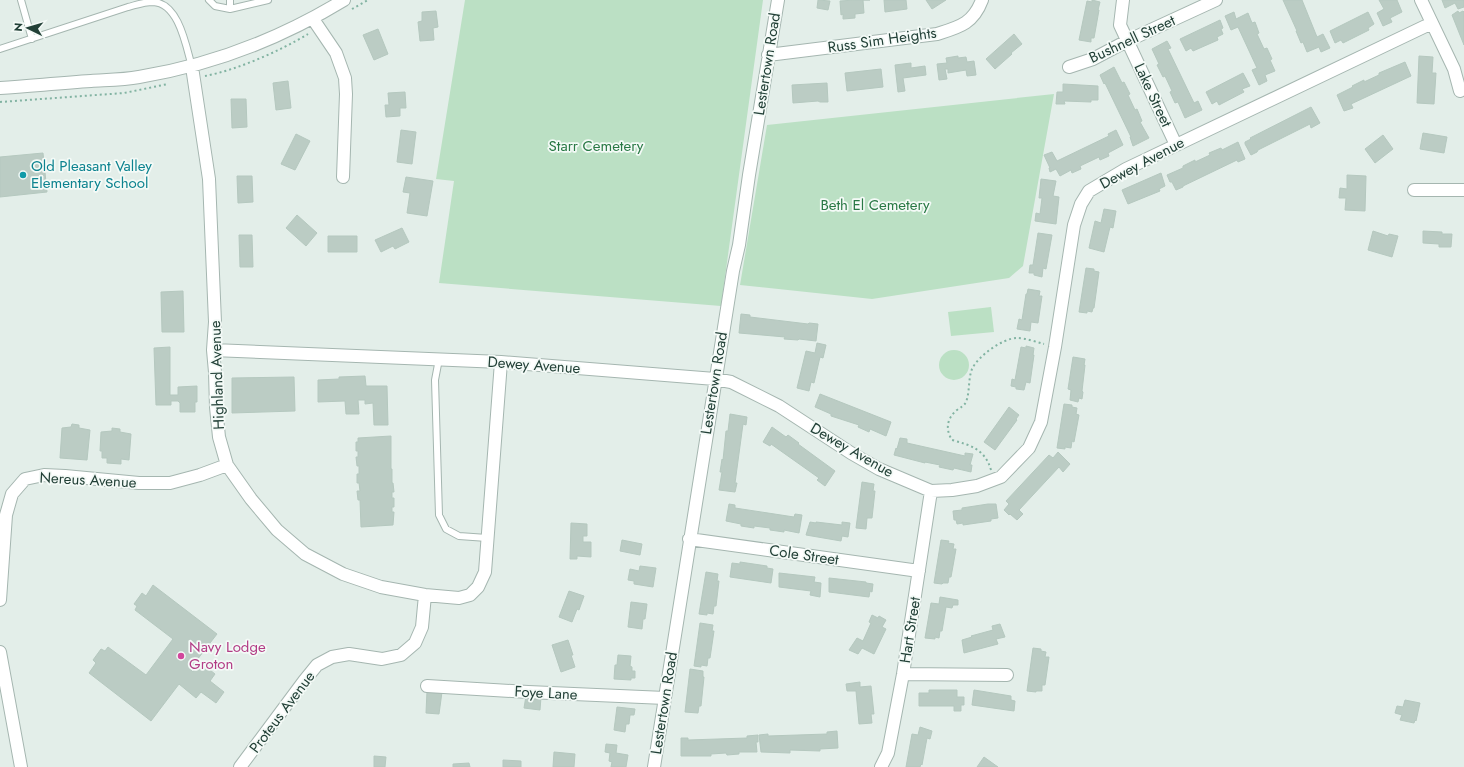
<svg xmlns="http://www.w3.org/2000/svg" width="1464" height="767" font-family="Jost,sans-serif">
<rect width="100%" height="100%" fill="#e3eee9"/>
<path fill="#bbe0c4" d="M465,0h298l-42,306 -282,-23 15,-102 -18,-2z
M1054,94l-31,172 -14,12 -137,21 -132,-14 27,-160z
M991,307l3,25 -43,4 -3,-24z
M939 365a15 15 0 1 1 30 0a15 15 0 1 1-30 0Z"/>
<path fill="#bbccc4" stroke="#b5c8bf" d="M818,0l12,1 -2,9 -11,-2z
M855,0h15h-7l1,13 -9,1v4l-12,1v-5l-2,1 -1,-14z
M884,0h22l1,9 -22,3z
M926,0h20l-14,9z
M1092,0l8,2 -2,8h1l-5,28h-3v4l-12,-2 8,-39 5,1z
M1283,0h19l15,37 6,-3 7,14 -9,4 -2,-5 -12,5 -4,-10 -2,1 -5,-12h1z
M1379,0h18l5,12 -12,6 2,4 -9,4 -6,-13 7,-4z
M1442,0h22v7l-6,2 -3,-6 -10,5z
M436,11l2,16 -5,1 1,12 -14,1 -2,-19 4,-1v-9z
M1458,11l1,2 4,-2 1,1v33l-12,-30z
M1234,12l2,7 12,-6 4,10 3,-1 4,11 -2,1 7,15 3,-1 5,11 -2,1 5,11 -10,4 2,6 -8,4 -7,-15 5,-2 -19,-41 -7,3 -6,-14z
M1368,12l6,12 -6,4 1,2 -26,13 -2,-3 -6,3 -5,-12z
M1220,20l3,8 -2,1 2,5 -6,3 1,3 -25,11 -2,-3 -5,3 -6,-12z
M378,29l10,25 -14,6 -11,-25z
M1014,34l8,10 -11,9 1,1 -17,15 -9,-10z
M1167,41l4,7 -3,1 26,54 4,-2 4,9 -17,8 -7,-16 -3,1 -5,-11 2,-1 -7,-15 -2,1 -6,-12 2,-1 -7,-15z
M958,56v2l8,-1 1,5 7,-1 2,14 -9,1 -1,-6 -18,3v-4h-3l2,10 -8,1 -2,-16 10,-1 -1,-5z
M1419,56l14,1 -1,16h4l-2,31 -17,-1z
M1405,62l6,14 -60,28 2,4 -9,3 -7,-16 16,-8 -1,-1 12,-6v2l15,-7v-2z
M911,63v5l14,-2 1,9 -23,3 2,13 -7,1 -3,-27z
M1114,67l8,16 2,-1 6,12 -2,1 7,15 2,-1 5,12 -2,1 9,16 -16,8 -3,-9h1l-26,-54 -1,1 -4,-9z
M881,69l2,18 -36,4 -2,-18z
M1243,73l7,13 -8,3 2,3 -25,13 -2,-4 -5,3 -6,-12z
M288,81l3,27 -15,2 -3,-27z
M827,83l1,19h-8l-2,-1 -25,2 -1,-18z
M1063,84l35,2v14h-7v2l-27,-1 1,3h-9l1,-12h6z
M405,92l1,16h-6v8l-14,1 -1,-12h4l-1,-12z
M231,99h15l1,28 -15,1z
M1311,107l9,16 -9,5 -1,-4 -52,26 -1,2 -6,3 -6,-11v-2l6,-3 -1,-1z
M401,130l15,2 -4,32 -15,-2z
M1116,130l7,15 -15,8 1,3 -9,4 -1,-3 -19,9 1,3 -9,4 -1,-3 -11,6 -4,-7 -6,3 -1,-4h1l-6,-13 8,-3 5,9 52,-25 -1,-2z
M1423,133l24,4 -3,16 -24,-4z
M296,134l14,7 -15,29 -14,-6z
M1383,135l10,14 -18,14 -10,-14z
M1238,142l7,17 -7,3 -1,-2 -54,26v1l-7,3 -4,-8h-2l-3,-7 16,-7v-2l12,-6v2l15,-7 -1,-2 12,-5 1,2z
M43,153l4,39 -47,5v-40z
M1161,173l4,13 -6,3 1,2 -32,13 -6,-14z
M1347,175l19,1 -1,35 -20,-1 1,-12h-7l1,-10 7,1z
M237,176h15l1,26 -15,1z
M406,177l27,4 -6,35 -20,-3 3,-20 -7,-1z
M1041,179l15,2 -3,15 6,1 -3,27 -21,-3 1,-8 4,1 2,-16h-3z
M1104,209l12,2 -3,17 -3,-1 -6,25 -15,-4 6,-27 6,2z
M297,215l20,18 -11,13 -20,-18z
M402,228l7,14 -14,7 -2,-3 -12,6 -6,-12z
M1373,231l15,5 1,-2 9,2 -6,21 -24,-7z
M1423,231l19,1v2h10l-1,13h-12v-3l-16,-1z
M1038,233l14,2 -6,34 -3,-1 -1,9 -8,-2v-2h-5l1,-8h3z
M239,235h13l1,32h-13z
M328,236h29v16h-29z
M1086,268l8,1v2l5,1 -5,36h-1l-1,4 -5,-1v2l-8,-1z
M1028,289l12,2 -1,5h3l-4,27 -7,-1 -1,9 -13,-2 2,-10 3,1 4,-26h1z
M183,291l1,41h-22l-1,-40z
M741,314l9,1v2l58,7 1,-1 9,1 -2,17 -17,-2 -1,1 -14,-1 1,-2 -46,-4z
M817,343l9,2 -3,13 -3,-1 -6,26 -3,-1 -2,9 -12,-3 9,-37 9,2z
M1026,346l8,2 -1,7h1l-4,28 -4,-1 -2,8 -8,-1v-2l-5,-1 1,-7 3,1 6,-33 5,1z
M170,347v48h8v-8l19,-1v16h-2v10h-15v-9l-2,-2h-7v4h-15l-2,-57z
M1073,357l12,2 -1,6h1l-3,26 1,1 -1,7 -3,-1 -1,4 -8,-2 1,-10 -3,-1z
M365,376l1,10h21l1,39h-14l-1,-22 -8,1v-4h-7l1,14h-13l-1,-13 -27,1v-22l21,-1v-2z
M294,377l1,34 -63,2v-35z
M820,394l71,28 -5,14 -16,-7 -1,3 -11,-5 1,-2 -28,-9v-2l-16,-7z
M1064,404l8,1v2l5,1 -1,6 3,1 -5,27 -2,-1 -1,7 -6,-1v2l-8,-1z
M1009,407l10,8 -3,4 1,1 -22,30 -11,-8z
M730,414l17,3 -1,8 -3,-1 -8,59h2l-2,9 -16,-2 3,-18h-2l2,-13 1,1 3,-29h2z
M72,424l7,1v3l11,2 -3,30 -27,-2 2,-30 9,-1z
M772,427l14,10 2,-2 11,8 -1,1 37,27 -10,15 -8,-6 2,-2 -48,-34 -1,2 -7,-4z
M112,428l8,1v3l11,2 -2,26 -8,-1v5l-14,-1v-5h-5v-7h-2l1,-19 11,-1z
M391,436v33h1v14h1l1,9h-2v6h2v9h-2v5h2l-1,13 -32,2 -1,-27h-2l-1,-9h3l-1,-8h-2v-9h2v-8h-2l-1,-9h2v-6h-2v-9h2v-4z
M900,438l7,1v4l58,13v-3l8,1 -3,11h2l-1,7 -17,-4 -1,2 -14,-3 1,-2 -15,-3v1l-31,-8 2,-7 1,1z
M1058,452l12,12 -7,8 -4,-5 -40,43 4,4 -6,6 -7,-6 -1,1 -5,-5 5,-6 -3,-3 43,-46 4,3z
M862,482l12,2 -1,7h2l-3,27h-5l-1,11 -10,-1z
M729,504l6,1v3l59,9 1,-3 7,1 -3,18 -15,-3v2l-14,-2v-2l-16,-2v2l-13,-2v-2l-15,-3z
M988,504h8l2,14 -7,1v2l-28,4v-2l-6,1 -1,-4h-2l-1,-9 9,-1v-2z
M810,522l6,1v-1l26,3v-3l8,1 -2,14 -6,-1 -1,5 -35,-6z
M571,523l16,1v12h-4v6h8v15l-14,-1v3h-7z
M622,540l20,4 -2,11 -20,-4z
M941,540l8,1 -1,2 6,1 -1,5h3l-5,28h-2l-1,6h-5l-1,1 -8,-1z
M740,562l27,4v2l6,1 -2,14 -41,-6 2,-14 8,1z
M640,566l16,2 -3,19 -19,-3v-3l-6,-1 2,-11 9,2z
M706,572l12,2 -1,7h2l-3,25h-2l-1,8 -6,-1v2l-8,-1z
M779,573l36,4 -1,5 7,1 -1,14 -10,-2 1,-4 -32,-4z
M829,578l37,4v1l7,1 -1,8 -2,-1 -1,6 -40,-5z
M153,585l64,49 -27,35 3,3 7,-10 15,12 -5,7 14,11 -8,11 -15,-11 -5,6 -17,-14 -28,37 -62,-48 7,-10 -3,-3 8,-11 4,2 3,-4 38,28 27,-36 -38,-29 2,-4 -3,-2 8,-11 4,3z
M569,591l15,5 -5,14 -2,-1 -5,13 -13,-5z
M940,597l18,3v5h-5l-1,3 -6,-1 -4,24h-2l-1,7 -4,-1v2l-10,-1 6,-35 8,1z
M631,602l16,2 -2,15h-2l-1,10 -14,-2z
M872,615l6,3 1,-2 7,4 -4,7 4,2 -12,25 -12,-6 -4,6 -9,-4 8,-12 6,3 8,-18 -2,-1z
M700,623l13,2 -1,6h2l-4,27h-2l-1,8 -6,-1v2l-7,-1z
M1000,624l5,13 -9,2 2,5 -34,9 -2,-13 10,-3 -1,-1 22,-6 -1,-4z
M568,640l5,15h-2l4,12 -14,5 -9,-27z
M1033,648l8,1v2l5,1 -1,5h4l-4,28h-3v6h-6v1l-9,-1z
M618,655l13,1 -1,10 2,1v4h3v7h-4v2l-17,-1 1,-14h2z
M690,669l13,2v6h1l-3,29h-2l-1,7 -13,-1z
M860,682v5l11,-1 3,28h-3l1,9 -13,1 -3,-33h-9l-1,-7z
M929,690h28v7h7v8h-3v6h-7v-5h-35v-13h10z
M974,690l37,6v4l4,1 -1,10 -42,-6z
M427,691l15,1 -3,22 -13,-1z
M526,696l15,1 -1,13 -16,-2z
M1405,700l15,3 -4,18 -1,-1 -1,3 -14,-3 2,-5 -7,-2 2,-7 6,1z
M617,707l18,2 -1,6h-4l-1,9h-3l-1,8 -11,-2z
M920,727l12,4 -2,8 -3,-1 -5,27 -1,-1 -1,3h-14l6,-33 6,1z
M837,731l1,17 -18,1v2l-30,-1v3l-29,-1 -2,-17 9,-1v2l59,-2v-2z
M758,735v7h-2l1,10h-18v2l-12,1 -1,-2 -15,1v2h-30v-18h7v2l59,-2v-2z
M606,744l11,1 -1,8 12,2 -2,12h-15l1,-5 -3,-1 1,-8 -5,-1z
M554,752l21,2 -1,13h-21z
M374,756l12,1 -1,10h-11z
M984,757l14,10h-21z
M503,760l18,1v6h-18z
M469,763l1,4h-17v-3z"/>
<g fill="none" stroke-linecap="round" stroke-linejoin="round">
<defs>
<path id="lane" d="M21,0l11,39
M209,0l6,6 15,3 38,-9
M230,9v-9
M0,49l128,-42c8,-2 16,-5 25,-5 26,1 33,44 39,65
M439,359l-4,21 4,135 7,14 13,7 28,2"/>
<path id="street" d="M1123,0l-3,25 56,120
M1421,0l33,69 6,22
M313,19l23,34 9,25 1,16 -3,83
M768,55l169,-21c22,-7 36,-10 45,-34
M192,67l17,112 6,143 -2,28 2,22 1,35 3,30 8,28 24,34 26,31 28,24 38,20 38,13 44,8 34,3 11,-3 8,-8 7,-15 16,-210
M1069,67l24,-8 34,-18 89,-41
M0,88c30,-2 60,-5 91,-7 15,-1 32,-1 48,-4 74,-12 141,-38 205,-77
M1414,190h50
M213,350l288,12 214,17 16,3 48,24 72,47 28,16 52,22 21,-1 25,-4 24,-9 28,-29 12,-26 14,-75 19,-122 7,-21 8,-13 37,-22 306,-146
M689,539l230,32
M0,600l6,-85 6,-21 13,-15 19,-4 21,1 74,7h31l30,-8 27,-10
M0,652l21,115
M903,674l104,1
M427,686l101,6 137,6
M240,767l64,-86 13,-16 15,-8 17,-3 33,5 19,-4 14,-12 7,-16 3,-32
M654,767l79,-496 6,-26 10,-70 29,-175
M881,767l7,-14 15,-79 28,-183"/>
</defs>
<use href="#lane" stroke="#a5b6b0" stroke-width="8"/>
<use href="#street" stroke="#a5b6b0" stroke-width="14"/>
<path stroke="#82b3a2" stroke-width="2" stroke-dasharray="2 3" stroke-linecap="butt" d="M352,9l16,-9
M205,76c32,-6 75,-25 103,-42
M0,102l124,-9 44,-9
M991,470c-6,-21 -21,-25 -39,-30 -7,-11 -5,-22 5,-30 4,-3 7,-4 9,-8 4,-10 2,-23 6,-33 6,-13 31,-31 45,-31 9,0 19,4 27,6"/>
<use href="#lane" stroke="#fff" stroke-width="6"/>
<use href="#street" stroke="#fff" stroke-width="12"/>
</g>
<circle fill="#0f9aa8" stroke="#f4faf7" stroke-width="1.5" cx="23" cy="175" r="4"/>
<circle fill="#d1479c" stroke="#f4faf7" stroke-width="1.5" cx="181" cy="656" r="4"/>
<g text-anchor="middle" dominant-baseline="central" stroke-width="3.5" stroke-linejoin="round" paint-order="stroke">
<g font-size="15" fill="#224037" stroke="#f4faf7">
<text transform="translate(1132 39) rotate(-25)">Bushnell Street</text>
<text transform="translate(882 40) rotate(-8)">Russ Sim Heights</text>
<text transform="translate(767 64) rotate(-81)">Lestertown Road</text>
<text transform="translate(1153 95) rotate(65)">Lake Street</text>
<text transform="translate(1142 163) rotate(-28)">Dewey Avenue</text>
<text transform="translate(534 365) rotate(4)">Dewey Avenue</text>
<text transform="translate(217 375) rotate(-92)">Highland Avenue</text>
<text transform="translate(714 383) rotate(-81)">Lestertown Road</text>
<text transform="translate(852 450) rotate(30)">Dewey Avenue</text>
<text transform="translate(88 480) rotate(3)">Nereus Avenue</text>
<text transform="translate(804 555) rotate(8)">Cole Street</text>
<text transform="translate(910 630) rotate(-81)">Hart Street</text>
<text transform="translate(546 693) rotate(3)">Foye Lane</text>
<text transform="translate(664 703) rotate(-81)">Lestertown Road</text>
<text transform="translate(282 712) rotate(-53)">Proteus Avenue</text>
</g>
<g font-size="15" fill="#297945" stroke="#f4faf7">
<text x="596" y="146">Starr Cemetery</text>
<text x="875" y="205">Beth El Cemetery</text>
</g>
<g font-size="15" fill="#0d838f" stroke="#f4faf7" text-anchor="start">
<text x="31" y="166">Old Pleasant Valley<tspan x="31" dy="17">Elementary School</tspan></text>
</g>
<g font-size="15" fill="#b23c85" stroke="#f4faf7" text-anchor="start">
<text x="189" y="647">Navy Lodge<tspan x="189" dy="17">Groton</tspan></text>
</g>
</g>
<g transform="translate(28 28) rotate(275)" stroke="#f4faf7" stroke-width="3" paint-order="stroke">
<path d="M0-3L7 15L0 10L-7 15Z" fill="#224037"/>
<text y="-6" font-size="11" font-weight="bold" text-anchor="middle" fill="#224037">N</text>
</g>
</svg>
